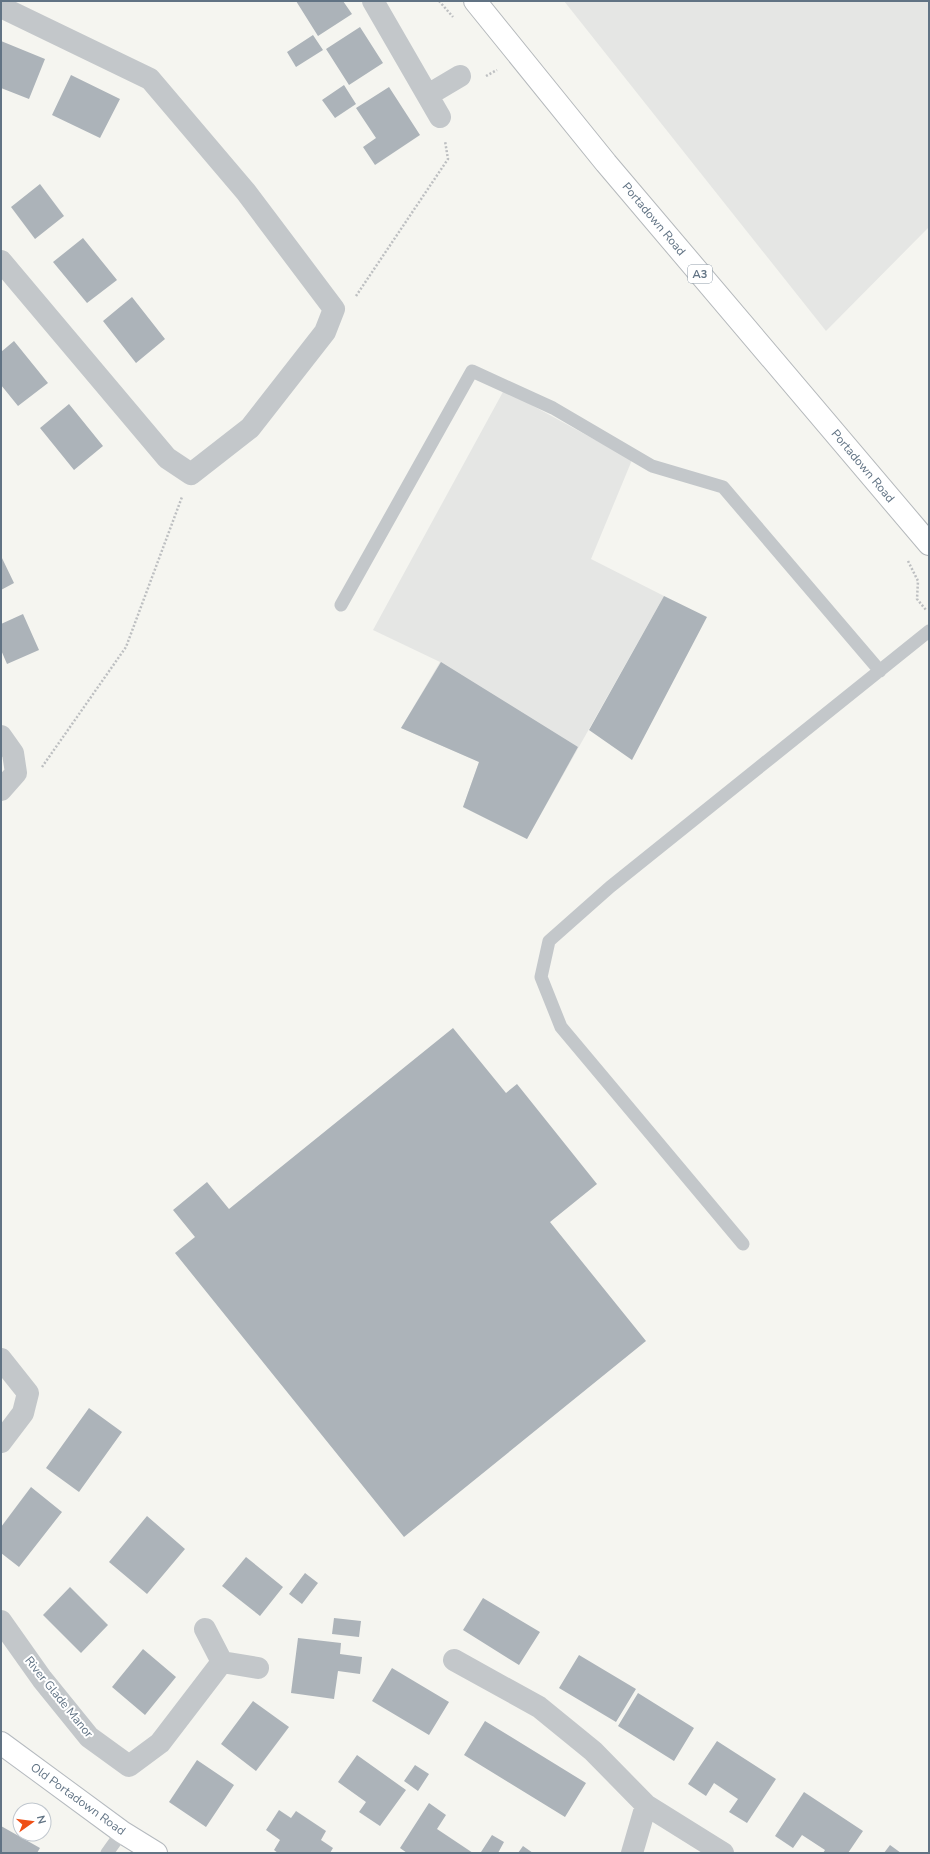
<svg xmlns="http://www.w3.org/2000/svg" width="930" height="1854" font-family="'Nunito Sans',sans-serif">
<rect width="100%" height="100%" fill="#f5f5f0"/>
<path fill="#e5e6e4" d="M564,1h365v226l-103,104z
M504,390l128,70 -41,99 73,37 -137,243 -64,-32 16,-45 -78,-34 39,-66 -67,-32z"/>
<path fill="#acb3b9" d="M296,1h47l9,13 -34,22z
M360,27l23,36 -34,22 -23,-36z
M313,35l10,15 -27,17 -9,-15z
M1,41l44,18 -16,40 -28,-11z
M71,75l49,24 -20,39 -48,-23z
M344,85l12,19 -21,14 -13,-18z
M389,87l31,48 -45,30 -12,-18 13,-9 -20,-30z
M40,184l24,32 -29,23 -24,-32z
M83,238l34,42 -30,23 -34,-41z
M132,297l33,42 -29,24 -33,-42z
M14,341l34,42 -30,23 -17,-21v-33z
M69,404l34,42 -29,24 -34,-42z
M1,556l13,27 -13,7z
M664,596l43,21 -75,143 -43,-30z
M23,614l16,36 -32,14 -6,-14v-26z
M441,662l137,85 -51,92 -64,-32 16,-45 -78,-34z
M453,1028l53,65 11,-9 80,100 -47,38 96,119 -242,196 -229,-284 20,-16 -22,-27 34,-28 22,27z
M89,1408l33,24 -43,60 -33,-24z
M31,1487l31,25 -43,55 -18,-14v-26z
M147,1516l38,33 -38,45 -38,-32z
M246,1557l37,30 -23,29 -38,-30z
M305,1573l13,10 -16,21 -13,-10z
M70,1587l38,38 -27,28 -38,-38z
M483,1598l57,34 -21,33 -56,-35z
M334,1618l27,3 -2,16 -27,-3z
M298,1638l43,5 -1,11 22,3 -2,17 -22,-3 -4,28 -43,-6z
M143,1649l33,28 -31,38 -33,-28z
M579,1655l57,34 -20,33 -57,-34z
M392,1668l57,34 -20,33 -57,-34z
M638,1693l56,35 -20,33 -56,-35z
M253,1701l36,26 -33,44 -35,-27z
M485,1721l101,62 -21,34 -101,-62z
M717,1741l59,38 -29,44 -18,-11 9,-13 -24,-16 -8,13 -18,-12z
M357,1755l49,35 -26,36 -21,-14 7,-10 -28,-20z
M197,1760l37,25 -28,42 -37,-25z
M415,1765l14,9 -11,17 -14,-10z
M804,1792l59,39 -15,22h-25l2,-3 -23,-15 -9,13 -18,-12z
M429,1803l17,12 -9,14 36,24h-66l-7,-5z
M279,1810l12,8 5,-7 30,20 -5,9 12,8 -3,5h-52l-4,-3 6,-10 -14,-10z
M1,1826l39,22 -3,5h-36z
M492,1835l12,7 -6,11h-16l-1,-1z
M890,1845l11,8h-17z
M523,1846l10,7h-15z"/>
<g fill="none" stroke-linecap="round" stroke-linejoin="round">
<defs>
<path id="secondary" d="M1,1743l121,89 34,21"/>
<path id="trunk" d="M475,1l131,162 323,381"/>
</defs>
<use href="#secondary" stroke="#b5babf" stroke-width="24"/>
<use href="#trunk" stroke="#b5b9bc" stroke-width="24"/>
<path stroke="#bdbfc1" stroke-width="2.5" stroke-dasharray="2 2" stroke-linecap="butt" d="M439,1l14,16
M486,76l11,-6
M356,296l92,-137 -3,-18
M908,561l10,20 -1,18 9,11
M42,767l84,-120 56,-150"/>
<path stroke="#c3c7ca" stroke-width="13" d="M341,605l131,-234 81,37 99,58 71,21 157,184
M743,1244l-182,-217 -20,-50 8,-36 61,-54 319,-256
M107,1853l15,-21"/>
<path stroke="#c3c7ca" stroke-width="22" d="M373,1l67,116
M1,7l149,72 96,113 88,117 -9,23 -75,96 -59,46 -24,-16 -166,-197
M428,95l32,-19
M1,736l12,17 3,20 -15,17
M1,1359l27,34 -5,20 -22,29
M1,1621l41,58 47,58 40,29 31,-23 62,-81
M205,1629l17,33 36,6
M454,1660l85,47 54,44 53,54 77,48
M632,1853l14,-48"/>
<use href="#secondary" stroke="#fff" stroke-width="22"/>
<use href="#trunk" stroke="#fff" stroke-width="22"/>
</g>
<g text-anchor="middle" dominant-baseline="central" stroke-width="4" stroke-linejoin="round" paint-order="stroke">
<rect fill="#fff" stroke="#909da9" stroke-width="1" x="688" y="265" width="24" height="18" rx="3"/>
<g font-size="11" font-weight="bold" fill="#617384">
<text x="700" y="274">A3</text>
</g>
<g font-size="12" fill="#617384" stroke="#fff">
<text transform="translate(654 219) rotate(50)">Portadown Road</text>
<text transform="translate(863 466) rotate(50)">Portadown Road</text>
<text transform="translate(59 1697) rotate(51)">River Glade Manor</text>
<text transform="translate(78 1799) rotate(36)">Old Portadown Road</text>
</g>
</g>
<rect width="930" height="1854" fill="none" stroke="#617384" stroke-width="4"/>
<g transform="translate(32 1822) rotate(76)"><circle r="19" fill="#ffffff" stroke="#c0c7ce"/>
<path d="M0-3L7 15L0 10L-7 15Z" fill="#ef4f16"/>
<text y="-6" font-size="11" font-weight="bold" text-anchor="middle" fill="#617384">N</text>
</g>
</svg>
